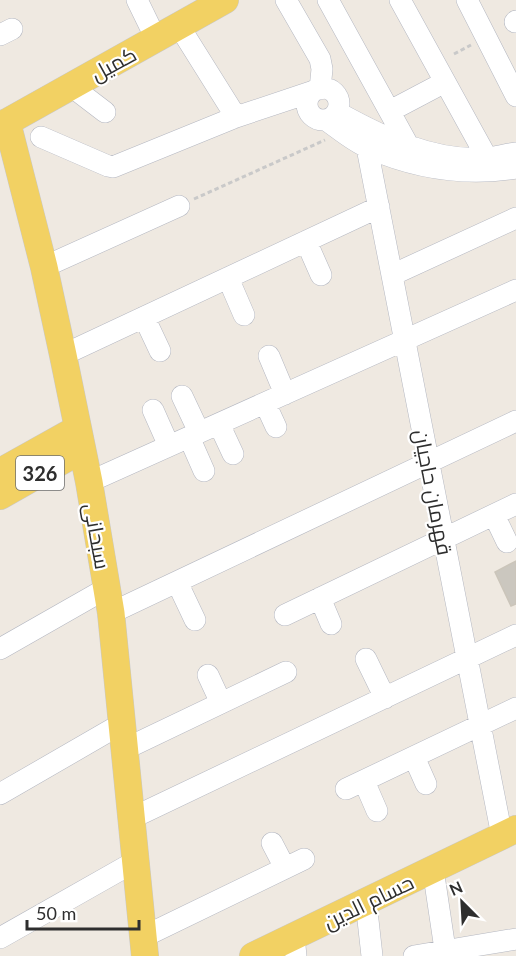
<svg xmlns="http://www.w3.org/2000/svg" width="516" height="956" font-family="Lato,Cairo,sans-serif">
<rect width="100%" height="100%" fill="#efe9e1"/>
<path fill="#cbc7bf" stroke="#cbc5ba" stroke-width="1.5" d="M516,561v43l-5,2 -16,-34z"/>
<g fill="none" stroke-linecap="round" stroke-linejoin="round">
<defs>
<path id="minor" d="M137,0l19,39
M286,0l34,59 2,10 -2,20
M328,0l80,145v6
M400,0l87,158
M467,0l49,96
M515,22l1,-1
M179,26l57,91
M0,35l12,-6
M71,86l34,26
M307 104a16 16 0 1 1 32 0a16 16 0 1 1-32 0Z
M390,111l55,-29
M337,112c45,25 98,51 151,46 9,-1 19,-4 28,-5
M326,120c13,9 28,22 43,28 46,20 97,28 147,20
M41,137l67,29 5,1 123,-50 78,-26
M367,148l135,688
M306,241l15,34
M44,267l135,-61
M392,275l124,-57
M228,278l16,37
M144,317l16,34
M63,355l316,-148
M269,356l16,38
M182,396l17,36
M265,403l11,24
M153,410l16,36
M219,424l14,30
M189,437l15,34
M89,482l427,-192
M494,515l13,27
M177,582l18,38
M320,598l11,26
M111,613l405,-192
M285,615l231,-111
M0,649l107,-61
M366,659l19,39
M208,675l13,28
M123,750l163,-78
M414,757l12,27
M364,781l13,30
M346,789l170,-81
M0,794l121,-70
M130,819l386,-184
M272,843l13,25
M433,869l13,87
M366,902l6,54
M294,936l2,20
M143,937l161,-78
M0,938l136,-77
M414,956l102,-17"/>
<path id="major" d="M7,122l37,145 19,88 26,127 22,131 34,343
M0,126l225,-126
M0,472l77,-43
M0,496l81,-46
M253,956l263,-127"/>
</defs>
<use href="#minor" stroke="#b4b7c1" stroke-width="22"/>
<use href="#major" stroke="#c9c9c9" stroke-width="28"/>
<path stroke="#c9c9c9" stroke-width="3" stroke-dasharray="4.5 3" stroke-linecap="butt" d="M454,54l17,-9
M194,199l131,-59"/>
<use href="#minor" stroke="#fff" stroke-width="21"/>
<use href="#major" stroke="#f2d163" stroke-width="27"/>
</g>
<g text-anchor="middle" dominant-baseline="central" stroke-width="4.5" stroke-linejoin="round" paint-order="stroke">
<rect fill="#fff" stroke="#6d6d6d" stroke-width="1.5" x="16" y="456" width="48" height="34" rx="4.5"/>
<g font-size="20" font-weight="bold" fill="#2e2e2e">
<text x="40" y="473">326</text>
</g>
<g font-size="21" fill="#2e2e2e" stroke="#fff">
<text transform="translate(113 63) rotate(-29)">کمیل</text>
<text transform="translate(434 492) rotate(79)">قهرمان حاجیان</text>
<text transform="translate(98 536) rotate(80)">سبحانی</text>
<text transform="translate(368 901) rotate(-26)">حسام الدین</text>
</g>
</g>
<g transform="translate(462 902) rotate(336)" stroke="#ffffff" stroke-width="4.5" paint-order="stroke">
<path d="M0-4.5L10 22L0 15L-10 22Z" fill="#2e2e2e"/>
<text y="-9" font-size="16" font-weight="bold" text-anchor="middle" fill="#2e2e2e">N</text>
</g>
<path d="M27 920v9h112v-9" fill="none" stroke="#2e2e2e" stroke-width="3"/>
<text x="36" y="920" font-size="18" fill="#2e2e2e" stroke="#ffffff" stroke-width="4.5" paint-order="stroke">50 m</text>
</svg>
